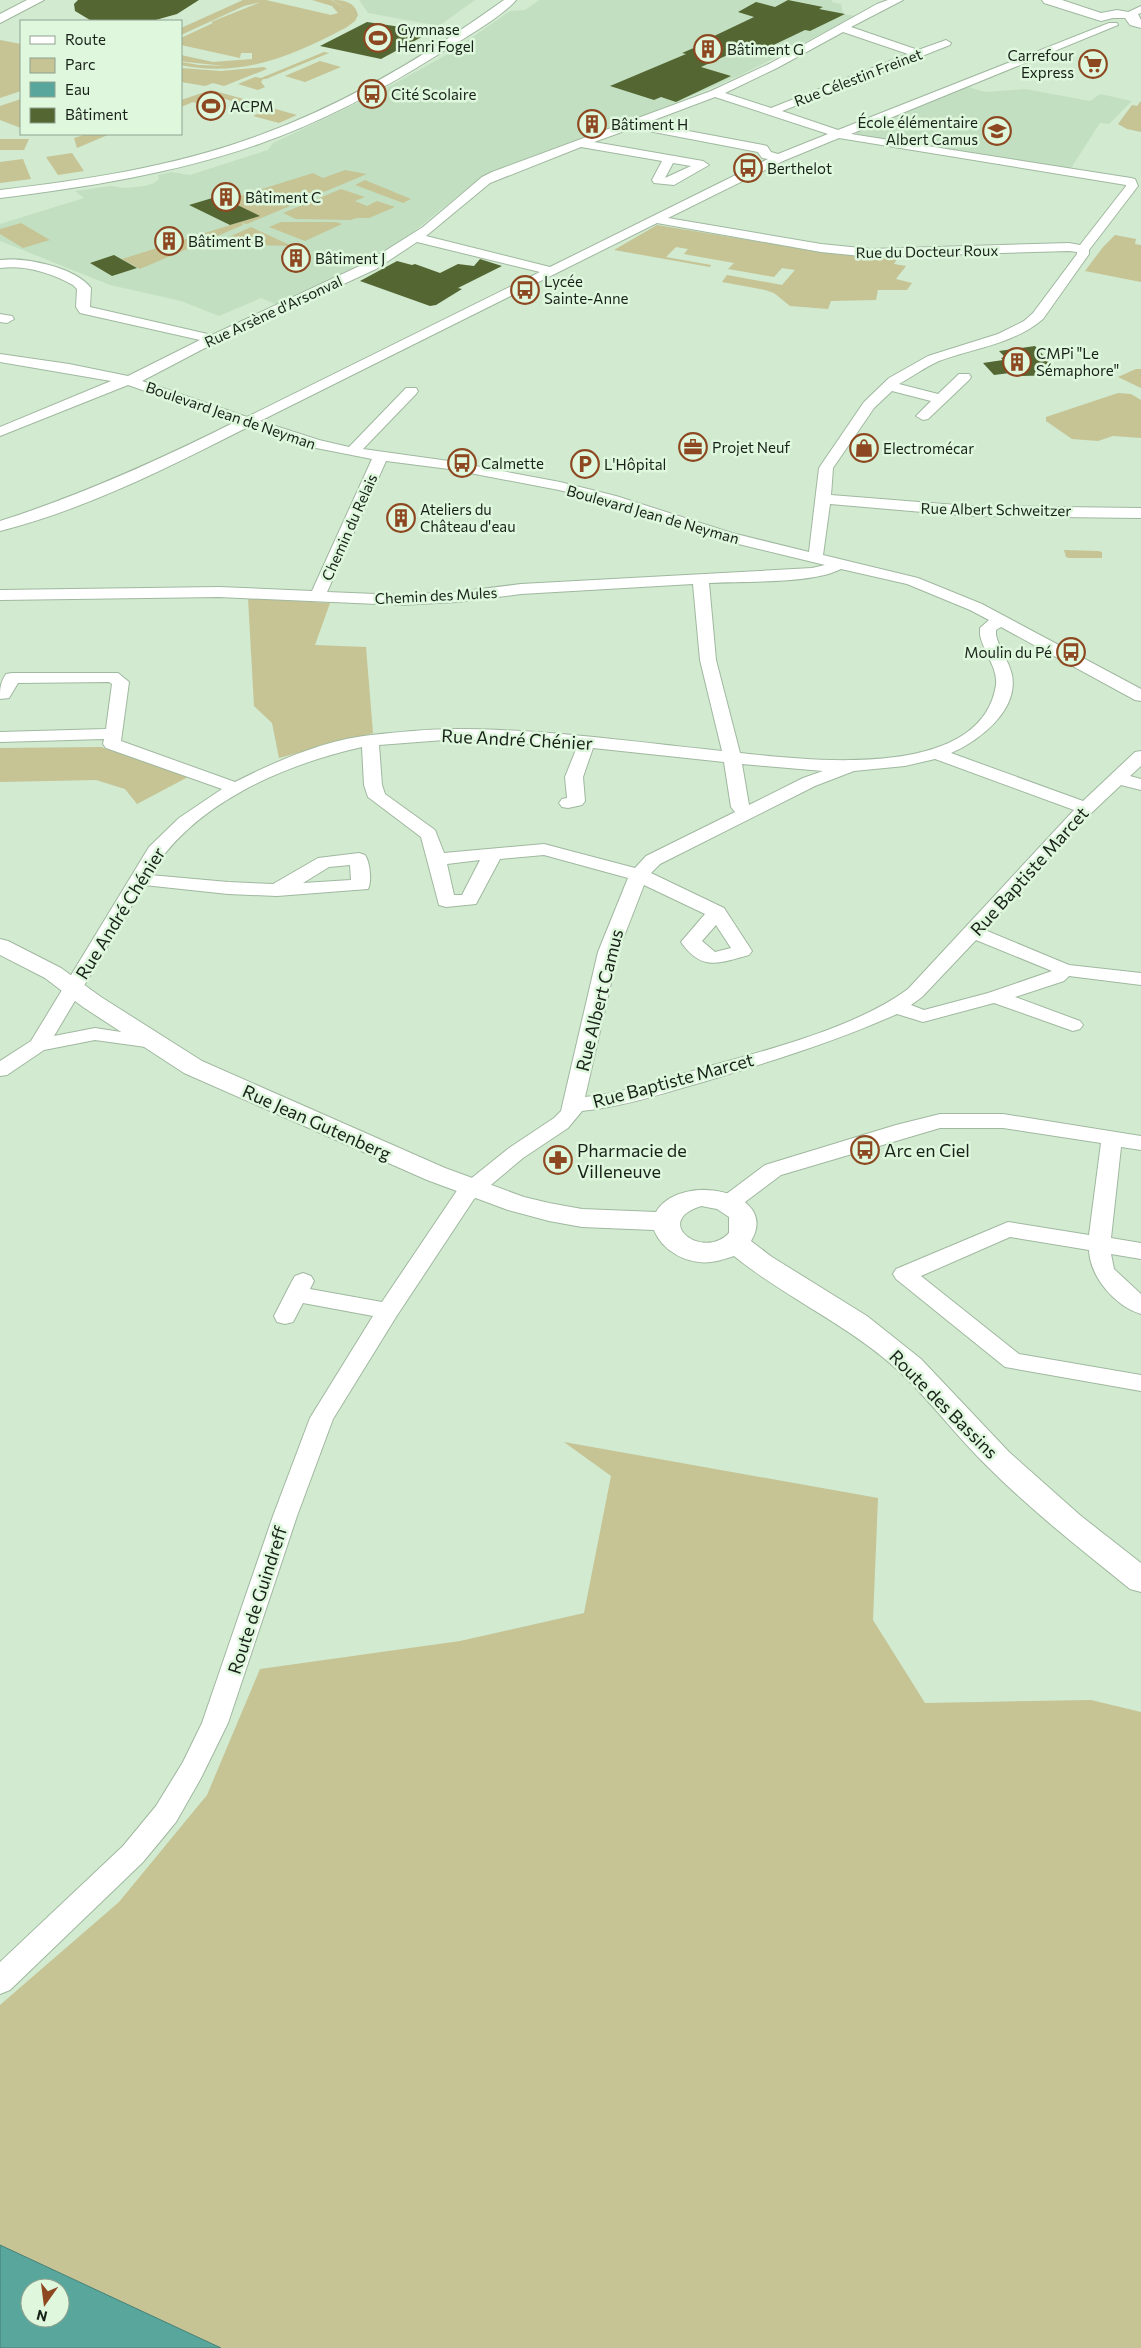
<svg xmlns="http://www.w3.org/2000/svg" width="1141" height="2348" font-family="Commissioner,sans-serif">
<rect width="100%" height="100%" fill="#d1ead0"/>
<path fill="#c2e0c1" d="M359,0h116l-36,26 -71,-13z
M539,0h294l-2,2 10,2 2,10 13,2 -117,60 -106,44 -141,51 -21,14 -59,48 -32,21 -102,51 -17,-7 -42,18 -38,-15 -71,-16 -110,-44v-17l84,-26 -9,-7 36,-5 14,2 20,-2 9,-3 5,-4 -1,-4 13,-3 19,3 78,-25 5,-7 95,-45 80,-44 62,-43 15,-1z
M968,87l17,5 40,-3 65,12 10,-7 32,7 -23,23 -9,-1 -29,45 -213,-32 -3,-5z"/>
<path fill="#c6c394" d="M243,0h23l65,15 7,-2 -6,-7 -20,-6h19l19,11 -18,-11c12,0 23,2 26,15l-3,6 -8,6c-52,28 -105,51 -166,38v-3l18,3 27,1 -40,-4 -5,-1v-6l32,7 39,-3v-6h-11l-1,5 -59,-13v-7l32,-15 -2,-1 50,-20 -17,4 -63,29v-7z
M0,40l21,4v47l-21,7z
M324,52l5,1 -63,26h-3l-2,3 4,5 -7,3 -20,-6 17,-7 6,1z
M320,61l21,6 -36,15 -20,-6z
M264,67l3,2 -43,17 -11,-3 -8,3 -24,-4v-14l40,3z
M211,90l40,11 -7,4 -28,-9 -17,8 -6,-2 -12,5v-7z
M21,99v29l-21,-8v-14z
M1141,101v31l-14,-3 -9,-5 14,-19 5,1z
M272,108l25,7 -18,8 -26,-7z
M87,134h23l-33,14 -3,-10z
M0,139h29l-5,11h-24z
M72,153l12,18 -26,4 -12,-18z
M23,159l8,20 -31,4v-21z
M345,170l22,4 -120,50 -5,-1 1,2 -103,44 -18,-10 137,-43 -32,-16 86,-27 10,5z
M365,180l46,19 -8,4 -48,-18z
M341,189l24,8 -10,4 12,5 10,-5 18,6 -26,11h-12l-7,2 -54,-1 -13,-6z
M281,222h55l6,2 -37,17 -36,-14z
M21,223l29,17 -27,8 -23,-14v-5z
M657,225l172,28 68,6 -3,5 12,2 -10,13 16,4 -5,7h-29l-2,10 -45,1 -3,8 -38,-3 -16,-13 -9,-3 -43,-8 5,-7 55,10 13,-15 -13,-2 -8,9 -46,-8 6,-6 -45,-8 -5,-1 4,-5 -12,-2 -10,10 45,8 -1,2 -96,-17z
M251,227l41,19 -39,-1 -24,-8z
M1115,235l21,4 -1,5 6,1v37l-56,-11 18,-24z
M1136,369h5v19l-23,-11z
M1118,393l13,1 10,6v38l-28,-2 -15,5 -26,-2 -26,-18v-4z
M1064,550l34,1 4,1v6h-33l-3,-1z
M248,598l82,5 -15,42 51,2 7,86 -94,25 -7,-35 -18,-17z
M101,747l87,30 -51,27 -12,-15 -29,-9 -96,2v-34z
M564,1442l314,56 -5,122 52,83 166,-3 50,12v636h-920l-221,-103v-240l119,-103 88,-107 53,-126 200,-28 124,-28 27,-137z"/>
<path fill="#59a79c" stroke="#467f75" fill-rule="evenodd" d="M0,2245l221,103h-221zM30,2288h30v30h-30z"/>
<path fill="#546632" d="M78,0h121l-22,14 -25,7 -62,-1 -15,-9 -1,-7z
M788,0l35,7 -4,2 26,5 -35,17 -5,-1 -46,22 -18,-3 -40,18 30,9 -55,26 -15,-5 -7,3 -44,-14 76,-32 -4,-1 35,-15 -5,-1 42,-20 -16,-5 18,-10 19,5z
M367,22l27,4 35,7 -48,26 -61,-13z
M219,196l41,20 -30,9 -41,-20z
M114,255l23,13 -25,8 -22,-13z
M480,259l22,7 -44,22 4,1 -26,16 -6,1 -70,-25 37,-20 15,4 3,-1 25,9 18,-9 16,2z
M1035,346l26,29 -39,1 -4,-4 -24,3 -11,-12 20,-3 -2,-2 4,-1 -6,-6z"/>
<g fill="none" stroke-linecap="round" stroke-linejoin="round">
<defs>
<path id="minor" d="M504,0h12c-14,17 -57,41 -77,54 -57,36 -117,68 -180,90 -83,29 -171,43 -259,54v-8c85,-10 171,-23 252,-52 91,-32 174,-82 252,-138z
M888,0h15l-52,27 67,23 28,-10 5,3 -1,2 -168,66 56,19 271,-107h8l1,2 -267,109 280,44 4,1 3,7 -49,64v4l-46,65c-29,25 -69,29 -104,42 -14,6 -27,16 -40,23l39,10 21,-20h10l2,3 -2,3 -41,39 -5,1 -7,-4 15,-15 -39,-10 -18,17 -41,60 -2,27 138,11 172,2v10l-172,-2 -139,-12 -7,51 95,23 64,26 159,85v12l-6,-1 -134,-73 -5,3v5c3,14 13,26 16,40 7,35 -33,66 -61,78l132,48 52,-49 6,-1v15l-11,10 11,3v11l-20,-5 -51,48 -85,97 84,35 72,8v12l-72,-9 -5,5 -49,16 65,24 3,4 -3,4 -7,2 -79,-28 -71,19 -26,-8c-63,28 -128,48 -194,68 -39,11 -80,25 -121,29l-14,17 -45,30 -49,41 -78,118 -63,102 -36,97 -69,207 -27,55 -25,44 -33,40 -133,128 -10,4v-32l123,-116 33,-40 27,-44 19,-39 71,-207 37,-98 63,-102 -70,-13 -10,19 -8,2 -8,-2 -3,-6 18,-35 3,-5 8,-3 8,3 3,5 -4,8 72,13 76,-113 51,-41 45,-30 7,-7 37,-159 30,-74 -84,-23 -44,4 -24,45 -30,3 -7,-2 -18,-68 -53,-40 -4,-12 -2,-38c-79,18 -169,56 -212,128l78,7 45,2 45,-26 41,-5 6,2c5,7 7,27 3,34l-91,7 -49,-2 -84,-9 -90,151 41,-8 65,10 3,4 -3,4 -7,2 -58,-8 -51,10 -37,25 -7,1v-15l31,-20 118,-194 30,-29 43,-29 -116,-41 -3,-4 1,-5 -104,3v-10l106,-3 6,-45 -3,-2 -91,1 -9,15 -9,1c0,-10 0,-16 6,-25l6,-1h106l11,9 -8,59 114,41c41,-21 90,-42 136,-47 28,-3 57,-6 86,-6 89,0 177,13 265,22l-22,-91 -7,-76 -172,10 -64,8 -57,3 -181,-8 -219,3v-10l219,-3 93,4 60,-132 -61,-12 -63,-20c-79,40 -161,82 -248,104v-10c82,-26 159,-61 235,-99l-107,-37 -128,51v-9l111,-46 -111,-19v-8l69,10 59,12 72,-36 -120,-27 -4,-6 1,-18 -4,-4c-22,-12 -48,-20 -73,-17v-8c25,-3 75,7 91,28l-1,19 122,28 154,-72 57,-36 59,-50 10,-5 219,-81 58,-27 108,-60zM843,32l65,22 -137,54 -46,-15 52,-25zM715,97l113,37 -50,20 -7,-2 -4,-6 -4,-1 -117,-22zM633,128l125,24 4,6 6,1 -218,108 -124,-31 64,-53 91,-36 81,14 -10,19 2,3 20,2 35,-20 -6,-4 -109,-19zM839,138l287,47v1l-46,59 -11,-2 -198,6 -50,-5 -153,-26 115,-57zM673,163l18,3 -26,12zM657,223l164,29 50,5 198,-6 8,1v2l-44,59 -9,8 -26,13 -70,22 -39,22 -25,24 -45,66 -10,84 -77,-19 -116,-37 -56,-14 -111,-21 -86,-12 53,-55 2,-3 -2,-3h-10l-57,59 -30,-7 -59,-19zM417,242l123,30 -293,145 -105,-36 61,-32 173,-80zM386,461l63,8 110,21 47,12 116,38 103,25 -13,3 -291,16 -64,8 -57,3 -73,-3zM841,569l66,15 63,26 19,10 -9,8v7c3,16 18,33 16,50 -15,97 -189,75 -256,68l-24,-93 -7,-77c36,-2 103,1 132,-14zM457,739l120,8 -12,30 2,21 -5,1 -3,4 3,4 6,1 14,-3 3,-4 -2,-24 10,-29 131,14 7,45 4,5 -89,44 -11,12 -91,-24 -100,9 -9,-23 -50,-36 -3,-9 -3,-40zM935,759l139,51 -166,179c-53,39 -141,61 -205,79 -39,11 -78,25 -118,29l33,-145 26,-67 61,29 -24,28c21,30 38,21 68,13l3,-4 -28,-43 -73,-35 9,-9 155,-78 39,-15 51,-5zM742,764l81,7 -20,7 -54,27zM480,860l-18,35h-8l-7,-31zM350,865l1,15 -48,3 26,-16zM716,925l15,23 -16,4 -13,-11zM976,940l76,31 -64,22 -64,17 -13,-5 11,-8z
M1141,6v7l-14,5 -5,-3z
M0,314l12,2 2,3 -7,4 -7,-1z
M940,1114h63l138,22v14l-20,-3 -10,91 30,5v16l-30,-5 3,15 27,25v20c-26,-8 -51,-37 -52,-64l-79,-13 -89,39 98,78 122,21v16l-136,-24 -109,-88 -3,-5 3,-5 112,-47 81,13 12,-92 -98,-15h-63l-159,47 -44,33 -8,2 -8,-2 -3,-5 3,-5 44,-33 131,-40z"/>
<path id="major" d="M27,0h17l-44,23v-9z
M1042,0h20l39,13 16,-3 17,3 4,1 3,6v8l-11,-3 -5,-7h-12l-12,3 -57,-18z
M0,939l8,2 53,27 40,29 101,64 243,107 79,29 25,6 33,6 74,3c24,-41 125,-21 95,29l21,16 95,59 54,43 88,93 72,64 60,47v29l-11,-3c-48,-39 -97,-77 -141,-121 -31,-30 -57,-65 -88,-95 -50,-47 -114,-74 -167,-117 -7,2 -15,5 -23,6 -23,3 -49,-11 -57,-32l-72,-3 -33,-6 -41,-11 -81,-30 -243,-107 -101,-66 -38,-29 -45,-23zM701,1206l16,3 12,8v16c-26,28 -78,-11 -28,-27z"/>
</defs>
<use href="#minor" stroke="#a0b89f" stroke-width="2"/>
<use href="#major" stroke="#a0b89f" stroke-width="2"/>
<use href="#minor" fill="#fff" fill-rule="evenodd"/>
<use href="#major" fill="#fff" fill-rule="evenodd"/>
</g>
<defs>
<symbol id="stadium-ring" viewBox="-11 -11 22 22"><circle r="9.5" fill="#def7dd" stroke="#8e4821" stroke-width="1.5"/><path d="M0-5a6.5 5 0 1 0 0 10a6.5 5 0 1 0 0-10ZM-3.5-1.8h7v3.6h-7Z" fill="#8e4821"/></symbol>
<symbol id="building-ring" viewBox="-11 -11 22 22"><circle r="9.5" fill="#def7dd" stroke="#8e4821" stroke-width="1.5"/><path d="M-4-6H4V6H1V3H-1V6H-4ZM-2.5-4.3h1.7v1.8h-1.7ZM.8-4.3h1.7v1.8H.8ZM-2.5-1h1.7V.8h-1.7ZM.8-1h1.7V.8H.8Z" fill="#8e4821"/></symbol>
<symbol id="supermarket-ring" viewBox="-11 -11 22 22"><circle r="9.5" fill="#def7dd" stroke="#8e4821" stroke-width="1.5"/><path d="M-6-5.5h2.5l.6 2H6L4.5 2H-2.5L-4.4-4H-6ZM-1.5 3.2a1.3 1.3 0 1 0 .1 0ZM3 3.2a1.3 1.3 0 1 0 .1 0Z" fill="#8e4821"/></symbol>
<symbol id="bus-ring" viewBox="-11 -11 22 22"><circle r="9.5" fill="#def7dd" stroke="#8e4821" stroke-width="1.5"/><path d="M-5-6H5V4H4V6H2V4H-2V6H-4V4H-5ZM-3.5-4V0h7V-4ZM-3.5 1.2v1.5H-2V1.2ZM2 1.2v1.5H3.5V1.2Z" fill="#8e4821"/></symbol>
<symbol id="school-ring" viewBox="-11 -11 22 22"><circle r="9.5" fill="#def7dd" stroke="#8e4821" stroke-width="1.5"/><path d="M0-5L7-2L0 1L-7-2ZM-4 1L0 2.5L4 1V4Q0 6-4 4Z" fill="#8e4821"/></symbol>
<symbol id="office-ring" viewBox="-11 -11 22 22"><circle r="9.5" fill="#def7dd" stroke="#8e4821" stroke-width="1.5"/><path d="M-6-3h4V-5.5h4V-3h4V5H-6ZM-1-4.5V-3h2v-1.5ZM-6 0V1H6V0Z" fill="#8e4821"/></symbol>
<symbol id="shop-ring" viewBox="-11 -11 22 22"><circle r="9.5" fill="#def7dd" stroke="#8e4821" stroke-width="1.5"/><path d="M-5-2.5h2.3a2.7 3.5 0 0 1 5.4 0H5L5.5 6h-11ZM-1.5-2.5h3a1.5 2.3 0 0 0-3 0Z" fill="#8e4821"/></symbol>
<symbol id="parking-ring" viewBox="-11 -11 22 22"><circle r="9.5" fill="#def7dd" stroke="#8e4821" stroke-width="1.5"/><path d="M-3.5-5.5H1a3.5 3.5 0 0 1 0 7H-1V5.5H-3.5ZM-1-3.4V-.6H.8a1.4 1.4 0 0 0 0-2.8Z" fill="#8e4821"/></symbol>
<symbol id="pharmacy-ring" viewBox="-11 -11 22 22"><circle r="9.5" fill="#def7dd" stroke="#8e4821" stroke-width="1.5"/><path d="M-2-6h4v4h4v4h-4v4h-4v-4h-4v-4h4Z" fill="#8e4821"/></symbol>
</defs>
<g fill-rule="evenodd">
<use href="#stadium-ring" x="362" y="22" width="32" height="32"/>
<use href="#building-ring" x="692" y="33" width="32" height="32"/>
<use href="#supermarket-ring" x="1077" y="48" width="32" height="32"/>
<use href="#bus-ring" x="356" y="78" width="32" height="32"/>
<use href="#stadium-ring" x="195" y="90" width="32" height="32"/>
<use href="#building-ring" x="576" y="108" width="32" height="32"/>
<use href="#school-ring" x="981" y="115" width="32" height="32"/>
<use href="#bus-ring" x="732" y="152" width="32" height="32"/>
<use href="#building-ring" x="210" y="181" width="32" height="32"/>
<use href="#building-ring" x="153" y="225" width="32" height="32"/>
<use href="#building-ring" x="280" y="242" width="32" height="32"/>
<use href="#bus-ring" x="509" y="274" width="32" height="32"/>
<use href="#building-ring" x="1001" y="346" width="32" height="32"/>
<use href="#office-ring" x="677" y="431" width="32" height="32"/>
<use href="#shop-ring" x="848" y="432" width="32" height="32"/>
<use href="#bus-ring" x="446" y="447" width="32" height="32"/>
<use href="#parking-ring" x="569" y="448" width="32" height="32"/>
<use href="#building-ring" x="385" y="502" width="32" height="32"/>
<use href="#bus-ring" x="1055" y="636" width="32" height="32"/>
<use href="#bus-ring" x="849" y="1134" width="32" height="32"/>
<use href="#pharmacy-ring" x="542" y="1144" width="32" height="32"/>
</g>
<g text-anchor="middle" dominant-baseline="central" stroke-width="5" stroke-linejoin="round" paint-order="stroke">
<g font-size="15" fill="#192219" stroke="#def7dd" text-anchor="start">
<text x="397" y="29">Gymnase<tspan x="397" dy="17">Henri Fogel</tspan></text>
<text x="727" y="49">Bâtiment G</text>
<text x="1074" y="55" text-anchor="end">Carrefour<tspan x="1074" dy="17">Express</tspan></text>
<text x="391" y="94">Cité Scolaire</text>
<text x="230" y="106">ACPM</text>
<text x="978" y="122" text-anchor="end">École élémentaire<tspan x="978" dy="17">Albert Camus</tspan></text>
<text x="611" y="124">Bâtiment H</text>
<text x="767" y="168">Berthelot</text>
<text x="245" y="197">Bâtiment C</text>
<text x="188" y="241">Bâtiment B</text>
<text x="315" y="258">Bâtiment J</text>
<text x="544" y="281">Lycée<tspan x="544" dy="17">Sainte-Anne</tspan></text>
<text x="1036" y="353">CMPi "Le<tspan x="1036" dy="17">Sémaphore"</tspan></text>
<text x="712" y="447">Projet Neuf</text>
<text x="883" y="448">Electromécar</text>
<text x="481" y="463">Calmette</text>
<text x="604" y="464">L'Hôpital</text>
<text x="420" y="509">Ateliers du<tspan x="420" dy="17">Château d'eau</tspan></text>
<text x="1052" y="652" text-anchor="end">Moulin du Pé</text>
</g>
<g font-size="15" fill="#192219" stroke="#def7dd">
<text transform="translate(858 77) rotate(-21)">Rue Célestin Freinet</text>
<text transform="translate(927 251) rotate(-1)">Rue du Docteur Roux</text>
<text transform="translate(273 311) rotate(-25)">Rue Arsène d'Arsonval</text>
<text transform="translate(231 415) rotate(19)">Boulevard Jean de Neyman</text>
<text transform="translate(996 509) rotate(1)">Rue Albert Schweitzer</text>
<text transform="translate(653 514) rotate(16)">Boulevard Jean de Neyman</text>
<text transform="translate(349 527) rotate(-66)">Chemin du Relais</text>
<text transform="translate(436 595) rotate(-3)">Chemin des Mules</text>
</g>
<g font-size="18" fill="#192219" stroke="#def7dd">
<text transform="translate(517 739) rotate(3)">Rue André Chénier</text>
<text transform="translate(1029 871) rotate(-48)">Rue Baptiste Marcet</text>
<text transform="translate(120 913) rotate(-58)">Rue André Chénier</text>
<text transform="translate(599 1000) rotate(-76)">Rue Albert Camus</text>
<text transform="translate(673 1080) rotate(-15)">Rue Baptiste Marcet</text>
<text transform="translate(317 1122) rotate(24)">Rue Jean Gutenberg</text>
<text transform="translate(944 1404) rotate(45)">Route des Bassins</text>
<text transform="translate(257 1600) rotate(-72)">Route de Guindreff</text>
</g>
<g font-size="18" fill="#192219" stroke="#def7dd" text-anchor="start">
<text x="577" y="1150">Pharmacie de<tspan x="577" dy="21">Villeneuve</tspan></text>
<text x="884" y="1150">Arc en Ciel</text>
</g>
</g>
<rect x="20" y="20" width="162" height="115" fill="#def7dd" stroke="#8fa28f"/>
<rect x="30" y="36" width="25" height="8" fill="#ffffff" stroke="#8fa28f"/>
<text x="65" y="45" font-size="15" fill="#192219">Route</text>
<rect x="30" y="58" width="25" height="15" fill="#c6c394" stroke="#8fa28f"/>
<text x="65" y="70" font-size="15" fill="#192219">Parc</text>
<rect x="30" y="82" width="25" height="15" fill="#59a79c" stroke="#8fa28f"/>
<text x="65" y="95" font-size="15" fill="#192219">Eau</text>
<rect x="30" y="108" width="25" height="15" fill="#546632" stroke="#8fa28f"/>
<text x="65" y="120" font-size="15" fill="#192219">Bâtiment</text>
<g transform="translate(45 2303) rotate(194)"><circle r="24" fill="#def7dd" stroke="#8fa28f"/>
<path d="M0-4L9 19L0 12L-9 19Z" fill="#8e4821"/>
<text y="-8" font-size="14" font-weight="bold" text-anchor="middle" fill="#192219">N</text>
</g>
</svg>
